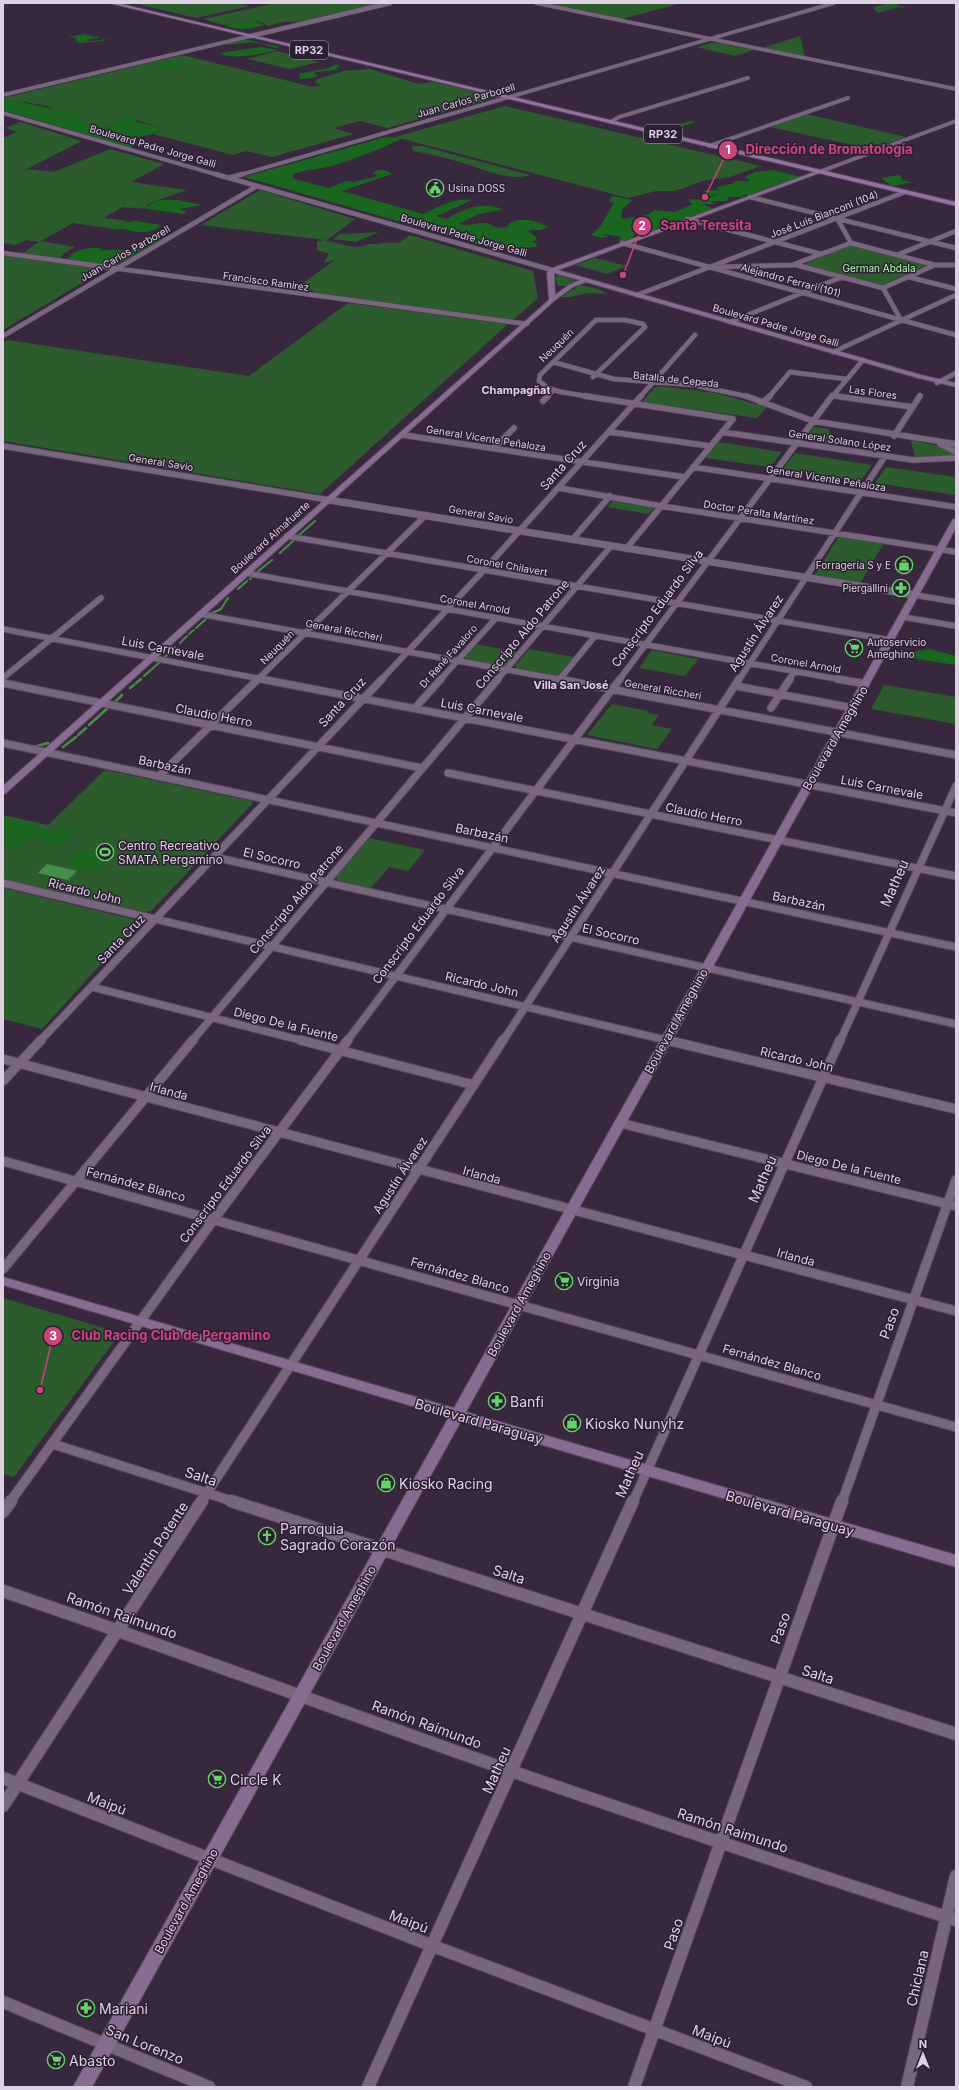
<svg xmlns="http://www.w3.org/2000/svg" width="959" height="2090" font-family="Inter,sans-serif">
<rect width="100%" height="100%" fill="#38283e"/>
<path fill="#2c5b2d" d="M133,3h103l14,3 -54,12z
M275,3h110l-74,18 -27,1 -17,4c-12,-10 -26,0 -39,-1 -8,0 -17,-4 -25,-6z
M546,3h136l-60,16z
M881,3h21l-6,2 13,3 -11,-1 -20,6 -5,-5 12,-4z
M800,36l5,21 -43,-9z
M715,42l39,8 -19,6 -39,-9z
M277,51l42,11 -29,7 -43,-10z
M182,55l131,32 9,-2 -7,-2 2,-4 27,-8 26,-2 49,15 14,-2 66,15 -112,31 -27,-7 -26,7 20,6 -82,23 -26,-6 -13,4 -80,-21 7,-2 -2,-5 -26,-8 -17,1 -4,6 -12,1 -17,-2 6,-2 -13,-9 -21,-4 -6,-4 -31,-5 -14,1v-4z
M505,106l256,60 -31,11 -24,3 -31,11h-19l-28,7 -233,-61z
M806,114l100,23 -35,12 -101,-22z
M21,122l61,19 -55,28 27,3 56,-23 54,15 -33,18 56,8 -39,14 -3,3 2,2 -24,-2 -19,11 24,3 -13,8 -42,-6 -32,18 34,6 -11,6 -4,6 -39,-5 18,-12 -13,-2 -10,5 -13,-2v-105l14,-6 -12,-4z
M412,146h10l109,29c-25,7 -48,-7 -72,-13 -15,-5 -30,-8 -46,-11z
M260,190l95,29 -29,22c12,0 30,11 42,3 12,1 19,-3 31,-1l11,-8 123,36 5,27 -25,22 -187,-25 -13,-2 2,-2 -19,-3 40,-29 -7,3h-5l5,-8 -12,-4v-9l8,-1 -124,-15z
M379,232l-23,10 -23,-3 7,-5z
M849,245h3l78,20 -46,21 -82,-21z
M3,255l102,14 -102,61z
M595,258l32,8 -20,8 -32,-9z
M558,275l18,5 -9,6h-9l-3,-9z
M580,285l15,3 14,6 -22,-1 -16,4h-10z
M348,303l160,21 -188,170 -317,-53v-98l4,-3 242,36z
M659,386l57,7 51,14 -10,11 -115,-16 12,-14z
M814,427l15,2v16l-26,-4z
M911,440l31,7 13,8 -40,4z
M718,442l64,10 -12,15 -64,-9z
M795,453l77,12 -11,16 -78,-12z
M886,467l70,10v16l-1,2 -80,-12z
M614,500l39,7 1,1 -5,6 -42,-7z
M843,537l41,6 -25,42 -45,-9 24,-38z
M475,644l43,8 -12,13 -4,1 -37,-7 -1,-2z
M529,649l45,8 -14,17 -4,2 -39,-7 -2,-3z
M652,650l46,9 -13,17 -46,-8z
M884,685l72,12v27l-85,-15z
M612,704l37,7 -1,2 11,2 -7,10 20,4 -15,20 -70,-14z
M105,770l146,31 2,2 -102,108 -6,1 -142,-33v-64l45,10z
M369,838l56,12 -17,21 -19,-4 -18,21 -34,-8 -1,-4z
M3,888l137,33 -98,108 -39,-10z
M3,1298l111,33 4,5 -104,141 -11,-3z"/>
<path fill="#1a6620" d="M254,21l11,4c-15,4 -23,6 -40,1z
M84,34l10,2 -2,1 6,-1v2l-12,2c8,3 15,-2 23,0l-28,3 -4,-1 -2,-4 -7,-1z
M244,39l37,8c-8,3 -16,-4 -25,-4 -15,-1 -19,3 -35,1z
M261,47l17,3c-13,3 -48,11 -58,3z
M169,61l13,1 3,2c-10,8 -24,4 -35,1z
M337,64l4,3h-4v3l-21,2 -2,2 4,1 -5,3 -14,1 1,-4 -2,-1 31,-6z
M17,101l58,13 13,9 -5,2 16,2 12,-1 7,-9h13l6,5 21,5 2,5 -29,7 -2,4 7,2 -6,3 -127,-38v-8z
M691,121l5,1 -28,9 -10,-1z
M385,137l17,1c-22,12 -44,19 -66,27 -14,4 -29,4 -43,9l1,5 35,9 17,-7 8,1 23,-6 -4,-4c6,-3 14,-3 19,2l-50,17 81,23c14,-7 33,-17 49,-14l-35,16 9,3c20,-11 32,-17 54,-11l1,2 -22,4 -20,10c11,3 18,-2 29,-1 7,4 12,7 21,3l-2,-1c14,-10 29,-4 42,2l-8,3h-11l-2,2 6,3 3,4 -5,3 5,2 -1,3 -38,3 -254,-73z
M773,170l28,7 -52,18h-6l1,2h-15l-2,4h-17l6,3h-14l12,5 -75,26h-6v3l-10,4 -5,-1 3,-4 -17,-3 -1,1 5,1 -5,2 -12,-3 9,-8 14,-24 -5,-2 3,-5 20,4 -10,10 -1,7 3,2 25,-5 5,-4 21,2 18,-8 -4,-2 1,-3 14,1 16,-7 -10,3 -7,-1 1,-4 15,-1 -2,-3 18,-4 -1,-2h15l1,-1 -6,-3 11,-5z
M899,175l4,4 -2,1 11,2 -20,4 -11,-8z
M159,200h19l24,5 -23,4 8,3 -3,2 -37,-5 -2,-2z
M136,221l25,4c-8,9 -23,8 -33,5 -5,-2 -14,0 -19,-1v-2l13,-1v-3z
M154,238l8,1 -48,28 -49,-7c13,-11 21,-13 37,-12l-3,2h34z
M930,649l26,7v9l-46,-7 2,-6z
M3,820l22,3 29,9 14,-4 8,1 -14,14 -9,3 -8,-1 1,-4 -11,-3 -9,1 -6,8 -6,2 -7,-5 -4,-1z
M84,850l12,3 2,2 -2,5 6,3 -6,8 -18,-2 -8,-7 3,-7z"/>
<path fill="#468e48" d="M47,864l30,7 -9,9 -30,-7z"/>
<g fill="none" stroke-linecap="round" stroke-linejoin="round">
<path stroke="#468e48" stroke-width="2" d="M298,536l17,-15
M280,553l14,-13
M256,573l16,-13
M250,579l2,-2
M238,589l9,-8
M210,614l11,-5 7,-11
M196,628l10,-9
M189,634l5,-4
M180,643l7,-7
M171,651l4,-4
M165,657l4,-4
M144,676l16,-14"/>
<path stroke="#468e48" stroke-width="2.5" d="M136,683l5,-4
M130,688l4,-3
M114,703l8,-8
M89,725l20,-18
M78,735l8,-7
M34,747l14,-4
M63,747l13,-10"/>
<defs>
<path id="minor-far5" d="M536,3l420,86
M3,95l248,-59
M3,113l215,62
M611,122l8,-5 129,-39
M709,146l139,-48
M819,172l137,-51
M240,175l594,-172"/>
<path id="minor-far4" d="M215,174l337,96
M228,178l15,-4
M750,197l206,51
M837,218l14,25
M687,219l134,35
M622,243l334,92
M3,253l524,71
M897,255l59,-24
M796,265l87,23 52,-23
M720,267l72,-2 59,-22 84,22h21
M909,277l47,12
M883,288l18,32
M637,295l268,-103
M730,322l112,-45
M3,336l254,-150
M833,352l123,-57
M553,362l61,17 79,6 57,12
M937,383l19,-10
M832,395l11,2
M547,397l6,-7
M592,397l-31,-5 -13,-4 -9,-7 1,-6 56,-55h29l18,4 2,3 -52,50
M640,397l55,-62
M769,397l21,-25 55,7
M832,397l31,-37
M919,397l1,-2"/>
<path id="minor-far3" d="M585,396l148,23 -107,130
M746,396l67,25 143,23
M836,396l76,11
M543,401l5,-5
M760,402l6,-2 4,-4
M610,432l100,14
M722,432l191,28 43,-2
M403,435l281,42
M894,436l26,-40
M940,444l16,8
M3,446l326,54
M494,448l20,-20
M693,467l263,40
M559,488l102,18 295,46
M287,536l603,104
M572,540l38,-44
M246,573l597,107
M915,595l41,7
M200,614l363,66
M903,617l53,9
M3,629l263,51
M3,678l98,-80
M257,680l169,-165
M381,680l103,-110 157,-174
M440,680l56,-62
M497,680l114,-134
M559,680l36,-44
M619,680l213,-284
M739,680l146,-224
M789,680l5,-8"/>
<path id="minor-far2" d="M261,679l695,134
M558,679l398,76
M837,679l29,5
M3,683l419,85
M736,686l117,22
M415,708l26,-29
M771,708l19,-29
M3,743l953,204
M448,773l508,103
M159,776l99,-97
M214,857l742,167
M3,883l667,158
M92,987l212,54
M40,1041l342,-362
M192,1041l306,-362
M347,1041l273,-362
M503,1041l236,-362
M840,1041l116,-255"/>
<path id="minor-far1" d="M300,1040l174,45
M666,1040l290,69
M3,1059l953,252
M3,1081l38,-41
M620,1123l336,83
M3,1161l953,266
M3,1269l190,-229
M53,1444l182,58
M10,1502l204,-283 134,-179
M201,1502l302,-462
M633,1502l207,-462
M842,1502l114,-322"/>
<path id="minor" d="M231,1501l725,233
M3,1512l8,-11
M3,1591c171,58 340,121 511,181 147,51 294,100 442,148
M3,1778l430,168 373,141
M3,1806l199,-305
M3,2002l206,85
M368,2087l265,-586
M634,2087l208,-586
M907,2087l49,-211"/>
<path id="tertiary-far1" d="M251,36l139,-33"/>
<path id="tertiary" d="M329,500l586,95"/>
<path id="secondary" d="M817,171l5,1 -264,98 363,105 35,8v4l-38,-9 -332,-96 -13,5 -19,14 -548,492 -3,1v-8l546,-486 -2,-27 3,-4zM554,273l26,7 -11,5 -14,10z
M953,519h3v9l-490,884 490,143v12l-495,-146 -369,666h-19l376,-670 -446,-132v-8l451,131z"/>
<path id="primary" d="M109,3h8l839,199v4z"/>
</defs>
<use href="#minor-far5" stroke="#54465a" stroke-width="4.5"/>
<use href="#minor-far4" stroke="#54465a" stroke-width="5.5"/>
<use href="#minor-far3" stroke="#54465a" stroke-width="7"/>
<use href="#minor-far2" stroke="#54465a" stroke-width="9"/>
<use href="#minor-far1" stroke="#54465a" stroke-width="11"/>
<use href="#minor" stroke="#54465a" stroke-width="14"/>
<use href="#tertiary-far1" stroke="#54465a" stroke-width="5.5"/>
<use href="#tertiary" stroke="#54465a" stroke-width="8"/>
<use href="#secondary" stroke="#54465a" stroke-width="2"/>
<use href="#primary" stroke="#54465a" stroke-width="2"/>
<use href="#minor-far5" stroke="#78667f" stroke-width="3.5"/>
<use href="#minor-far4" stroke="#78667f" stroke-width="4.5"/>
<use href="#minor-far3" stroke="#78667f" stroke-width="5.5"/>
<use href="#minor-far2" stroke="#78667f" stroke-width="7"/>
<use href="#minor-far1" stroke="#78667f" stroke-width="9"/>
<use href="#minor" stroke="#78667f" stroke-width="12"/>
<use href="#tertiary-far1" stroke="#78667f" stroke-width="4.5"/>
<use href="#tertiary" stroke="#78667f" stroke-width="7"/>
<use href="#secondary" fill="#876c91" fill-rule="evenodd"/>
<use href="#primary" fill="#9571a2" fill-rule="evenodd"/>
</g>
<defs>
<symbol id="civic-ring" viewBox="-11 -11 22 22"><circle r="9.5" fill="#2e1e34" stroke="#64d468" stroke-width="1.5"/><path d="M-.6-6.5H3V-4.5H.6V-3L4-1V1h2V6H-6V1h2V-1L-.6-3ZM-1.2 2.5V6h2.4V2.5Z" fill="#64d468"/></symbol>
<symbol id="shop-ring" viewBox="-11 -11 22 22"><circle r="9.5" fill="#2e1e34" stroke="#64d468" stroke-width="1.5"/><path d="M-5-2.5h2.3a2.7 3.5 0 0 1 5.4 0H5L5.5 6h-11ZM-1.5-2.5h3a1.5 2.3 0 0 0-3 0Z" fill="#64d468"/></symbol>
<symbol id="pharmacy-ring" viewBox="-11 -11 22 22"><circle r="9.5" fill="#2e1e34" stroke="#64d468" stroke-width="1.5"/><path d="M-2-6h4v4h4v4h-4v4h-4v-4h-4v-4h4Z" fill="#64d468"/></symbol>
<symbol id="supermarket-ring" viewBox="-11 -11 22 22"><circle r="9.5" fill="#2e1e34" stroke="#64d468" stroke-width="1.5"/><path d="M-6-5.5h2.5l.6 2H6L4.5 2H-2.5L-4.4-4H-6ZM-1.5 3.2a1.3 1.3 0 1 0 .1 0ZM3 3.2a1.3 1.3 0 1 0 .1 0Z" fill="#64d468"/></symbol>
<symbol id="stadium-ring" viewBox="-11 -11 22 22"><circle r="9.5" fill="#2e1e34" stroke="#64d468" stroke-width="1.5"/><path d="M0-5a6.5 5 0 1 0 0 10a6.5 5 0 1 0 0-10ZM-3.5-1.8h7v3.6h-7Z" fill="#64d468"/></symbol>
<symbol id="church-ring" viewBox="-11 -11 22 22"><circle r="9.5" fill="#2e1e34" stroke="#64d468" stroke-width="1.5"/><path d="M-1.2-6h2.4v3.5h3.3v2.4h-3.3V6h-2.4V-.1h-3.3v-2.4h3.3Z" fill="#64d468"/></symbol>
</defs>
<g fill-rule="evenodd">
<use href="#civic-ring" x="425" y="178" width="20" height="20"/>
<use href="#shop-ring" x="894" y="555" width="20" height="20"/>
<use href="#pharmacy-ring" x="891" y="578" width="20" height="20"/>
<use href="#supermarket-ring" x="844" y="638" width="20" height="20"/>
<use href="#stadium-ring" x="95" y="842" width="20" height="20"/>
<use href="#supermarket-ring" x="554" y="1271" width="20" height="20"/>
<use href="#pharmacy-ring" x="487" y="1391" width="20" height="20"/>
<use href="#shop-ring" x="562" y="1413" width="20" height="20"/>
<use href="#shop-ring" x="376" y="1473" width="20" height="20"/>
<use href="#church-ring" x="257" y="1526" width="20" height="20"/>
<use href="#supermarket-ring" x="207" y="1769" width="20" height="20"/>
<use href="#pharmacy-ring" x="76" y="1998" width="20" height="20"/>
<use href="#supermarket-ring" x="46" y="2050" width="20" height="20"/>
</g>
<g text-anchor="middle" dominant-baseline="central" stroke-width="3" stroke-linejoin="round" paint-order="stroke">
<g font-size="10" fill="#ddd2e1" stroke="#2e1e34">
<text transform="translate(466 100) rotate(-16)">Juan Carlos Parborell</text>
<text transform="translate(153 146) rotate(16)">Boulevard Padre Jorge Galli</text>
<text transform="translate(824 214) rotate(-21)">José Luis Bianconi (104)</text>
<text transform="translate(464 235) rotate(16)">Boulevard Padre Jorge Galli</text>
<text transform="translate(125 253) rotate(-30)">Juan Carlos Parborell</text>
<text transform="translate(791 280) rotate(15)">Alejandro Ferrari (101)</text>
<text transform="translate(266 281) rotate(8)">Francisco Ramirez</text>
<text transform="translate(776 325) rotate(16)">Boulevard Padre Jorge Galli</text>
<text transform="translate(556 345) rotate(-44)">Neuquén</text>
<text transform="translate(676 379) rotate(6)">Batalla de Cepeda</text>
<text transform="translate(873 392) rotate(8)">Las Flores</text>
<text transform="translate(486 438) rotate(9)">General Vicente Peñaloza</text>
<text transform="translate(840 440) rotate(8)">General Solano López</text>
<text transform="translate(161 462) rotate(9)">General Savio</text>
<text transform="translate(826 478) rotate(9)">General Vicente Peñaloza</text>
<text transform="translate(759 512) rotate(9)">Doctor Peralta Martínez</text>
<text transform="translate(481 514) rotate(10)">General Savio</text>
<text transform="translate(270 537) rotate(-42)">Boulevard Almafuerte</text>
<text transform="translate(507 565) rotate(10)">Coronel Chilavert</text>
<text transform="translate(475 604) rotate(10)">Coronel Arnold</text>
<text transform="translate(344 630) rotate(11)">General Riccheri</text>
<text transform="translate(277 647) rotate(-45)">Neuquén</text>
<text transform="translate(448 656) rotate(-48)">Dr René Favaloro</text>
<text transform="translate(806 663) rotate(10)">Coronel Arnold</text>
<text transform="translate(663 689) rotate(10)">General Riccheri</text>
</g>
<g font-size="10" fill="#ddd2e1" stroke="#2e1e34" text-anchor="start">
<text x="448" y="188">Usina DOSS</text>
<text x="891" y="565" text-anchor="end">Forragería S y E</text>
<text x="888" y="588" text-anchor="end">Piergallini</text>
<text x="867" y="642">Autoservicio<tspan x="867" dy="12">Ameghino</tspan></text>
</g>
<g font-size="10" fill="#b0fbb0" stroke="#2e1e34">
<text x="879" y="268">German Abdala</text>
</g>
<g fill="#2e1e34" stroke="#a89cad" stroke-width="1">
<rect x="290" y="41" width="38" height="18" rx="3"/>
<rect x="644" y="125" width="38" height="18" rx="3"/>
</g>
<g font-size="11" font-weight="bold" fill="#ddd2e1">
<text x="309" y="50">RP32</text>
<text x="663" y="134">RP32</text>
</g>
<g font-size="11" font-weight="bold" fill="#e3ceeb" stroke="#2e1e34">
<text x="516" y="390">Champagñat</text>
<text x="571" y="685">Villa San José</text>
</g>
<g font-size="12" fill="#ddd2e1" stroke="#2e1e34">
<text transform="translate(563 465) rotate(-48)">Santa Cruz</text>
<text transform="translate(657 608) rotate(-53)">Conscripto Eduardo Silva</text>
<text transform="translate(756 633) rotate(-57)">Agustín Álvarez</text>
<text transform="translate(522 634) rotate(-50)">Conscripto Aldo Patrone</text>
<text transform="translate(163 648) rotate(11)">Luis Carnevale</text>
<text transform="translate(342 702) rotate(-47)">Santa Cruz</text>
<text transform="translate(482 710) rotate(11)">Luis Carnevale</text>
<text transform="translate(214 715) rotate(11)">Claudio Herro</text>
<text transform="translate(835 738) rotate(-60)">Boulevard Ameghino</text>
<text transform="translate(165 765) rotate(12)">Barbazán</text>
<text transform="translate(882 787) rotate(11)">Luis Carnevale</text>
<text transform="translate(704 814) rotate(11)">Claudio Herro</text>
<text transform="translate(482 833) rotate(12)">Barbazán</text>
<text transform="translate(272 858) rotate(13)">El Socorro</text>
<text transform="translate(85 891) rotate(14)">Ricardo John</text>
<text transform="translate(296 899) rotate(-50)">Conscripto Aldo Patrone</text>
<text transform="translate(799 901) rotate(12)">Barbazán</text>
<text transform="translate(578 904) rotate(-57)">Agustín Álvarez</text>
<text transform="translate(418 925) rotate(-53)">Conscripto Eduardo Silva</text>
<text transform="translate(611 934) rotate(13)">El Socorro</text>
<text transform="translate(121 939) rotate(-46)">Santa Cruz</text>
<text transform="translate(482 984) rotate(13)">Ricardo John</text>
<text transform="translate(676 1021) rotate(-61)">Boulevard Ameghino</text>
<text transform="translate(286 1024) rotate(14)">Diego De la Fuente</text>
<text transform="translate(797 1059) rotate(13)">Ricardo John</text>
<text transform="translate(169 1091) rotate(15)">Irlanda</text>
<text transform="translate(849 1167) rotate(14)">Diego De la Fuente</text>
<text transform="translate(400 1175) rotate(-57)">Agustín Álvarez</text>
<text transform="translate(482 1175) rotate(15)">Irlanda</text>
<text transform="translate(136 1184) rotate(15)">Fernández Blanco</text>
<text transform="translate(225 1184) rotate(-53)">Conscripto Eduardo Silva</text>
<text transform="translate(796 1257) rotate(15)">Irlanda</text>
<text transform="translate(460 1275) rotate(16)">Fernández Blanco</text>
<text transform="translate(519 1304) rotate(-61)">Boulevard Ameghino</text>
<text transform="translate(772 1362) rotate(16)">Fernández Blanco</text>
<text transform="translate(344 1618) rotate(-61)">Boulevard Ameghino</text>
<text transform="translate(186 1901) rotate(-61)">Boulevard Ameghino</text>
</g>
<g font-size="12" fill="#ddd2e1" stroke="#2e1e34" text-anchor="start">
<text x="118" y="845">Centro Recreativo<tspan x="118" dy="14">SMATA Pergamino</tspan></text>
<text x="577" y="1281">Virginia</text>
</g>
<g font-size="14" fill="#ddd2e1" stroke="#2e1e34">
<text transform="translate(894 883) rotate(-66)">Matheu</text>
<text transform="translate(762 1179) rotate(-66)">Matheu</text>
<text transform="translate(889 1323) rotate(-70)">Paso</text>
<text transform="translate(479 1421) rotate(16)">Boulevard Paraguay</text>
<text transform="translate(629 1474) rotate(-66)">Matheu</text>
<text transform="translate(201 1476) rotate(18)">Salta</text>
<text transform="translate(790 1513) rotate(16)">Boulevard Paraguay</text>
<text transform="translate(155 1548) rotate(-57)">Valentín Potente</text>
<text transform="translate(509 1574) rotate(18)">Salta</text>
<text transform="translate(122 1615) rotate(19)">Ramón Raimundo</text>
<text transform="translate(780 1628) rotate(-70)">Paso</text>
<text transform="translate(818 1674) rotate(18)">Salta</text>
<text transform="translate(427 1724) rotate(20)">Ramón Raimundo</text>
<text transform="translate(496 1770) rotate(-66)">Matheu</text>
<text transform="translate(107 1803) rotate(21)">Maipú</text>
<text transform="translate(733 1830) rotate(18)">Ramón Raimundo</text>
<text transform="translate(409 1921) rotate(21)">Maipú</text>
<text transform="translate(673 1934) rotate(-71)">Paso</text>
<text transform="translate(917 1978) rotate(-77)">Chiclana</text>
<text transform="translate(712 2036) rotate(21)">Maipú</text>
<text transform="translate(145 2044) rotate(22)">San Lorenzo</text>
</g>
<g font-size="14" fill="#ddd2e1" stroke="#2e1e34" text-anchor="start">
<text x="510" y="1401">Banfi</text>
<text x="585" y="1423">Kiosko Nunyhz</text>
<text x="399" y="1483">Kiosko Racing</text>
<text x="280" y="1528">Parroquia<tspan x="280" dy="16">Sagrado Corazón</tspan></text>
<text x="230" y="1779">Circle K</text>
<text x="99" y="2008">Mariani</text>
<text x="69" y="2060">Abasto</text>
</g>
</g>
<path fill="none" stroke="#c9467c" stroke-width="1.5" d="M705 197L728 150M623 275L642 226M40 1390L53 1336"/>
<g fill="#c9467c" stroke="#2e1e34" stroke-width="1.5">
<circle cx="705" cy="197" r="4"/>
<circle cx="623" cy="275" r="4"/>
<circle cx="40" cy="1390" r="4"/>
<circle cx="728" cy="150" r="10"/>
<circle cx="642" cy="226" r="10"/>
<circle cx="53" cy="1336" r="10"/>
</g>
<g font-size="12" text-anchor="middle" font-weight="bold" fill="#fff">
<text x="728" y="154">1</text>
<text x="642" y="230">2</text>
<text x="53" y="1340">3</text>
</g>
<g font-size="13" text-anchor="middle" font-weight="bold" fill="#c9467c" stroke="#2e1e34" stroke-width="3" stroke-linejoin="round" paint-order="stroke">
<text x="829" y="154">Dirección de Bromatología</text>
<text x="706" y="230">Santa Teresita</text>
<text x="171" y="1340">Club Racing Club de Pergamino</text>
</g>
<rect width="959" height="2090" fill="none" stroke="#ddd2e1" stroke-width="8"/>
<g transform="translate(923 2054)" stroke="#2e1e34" stroke-width="3" paint-order="stroke">
<path d="M0-3L7 15L0 10L-7 15Z" fill="#ddd2e1"/>
<text y="-6" font-size="11" font-weight="bold" text-anchor="middle" fill="#ddd2e1">N</text>
</g>
</svg>
